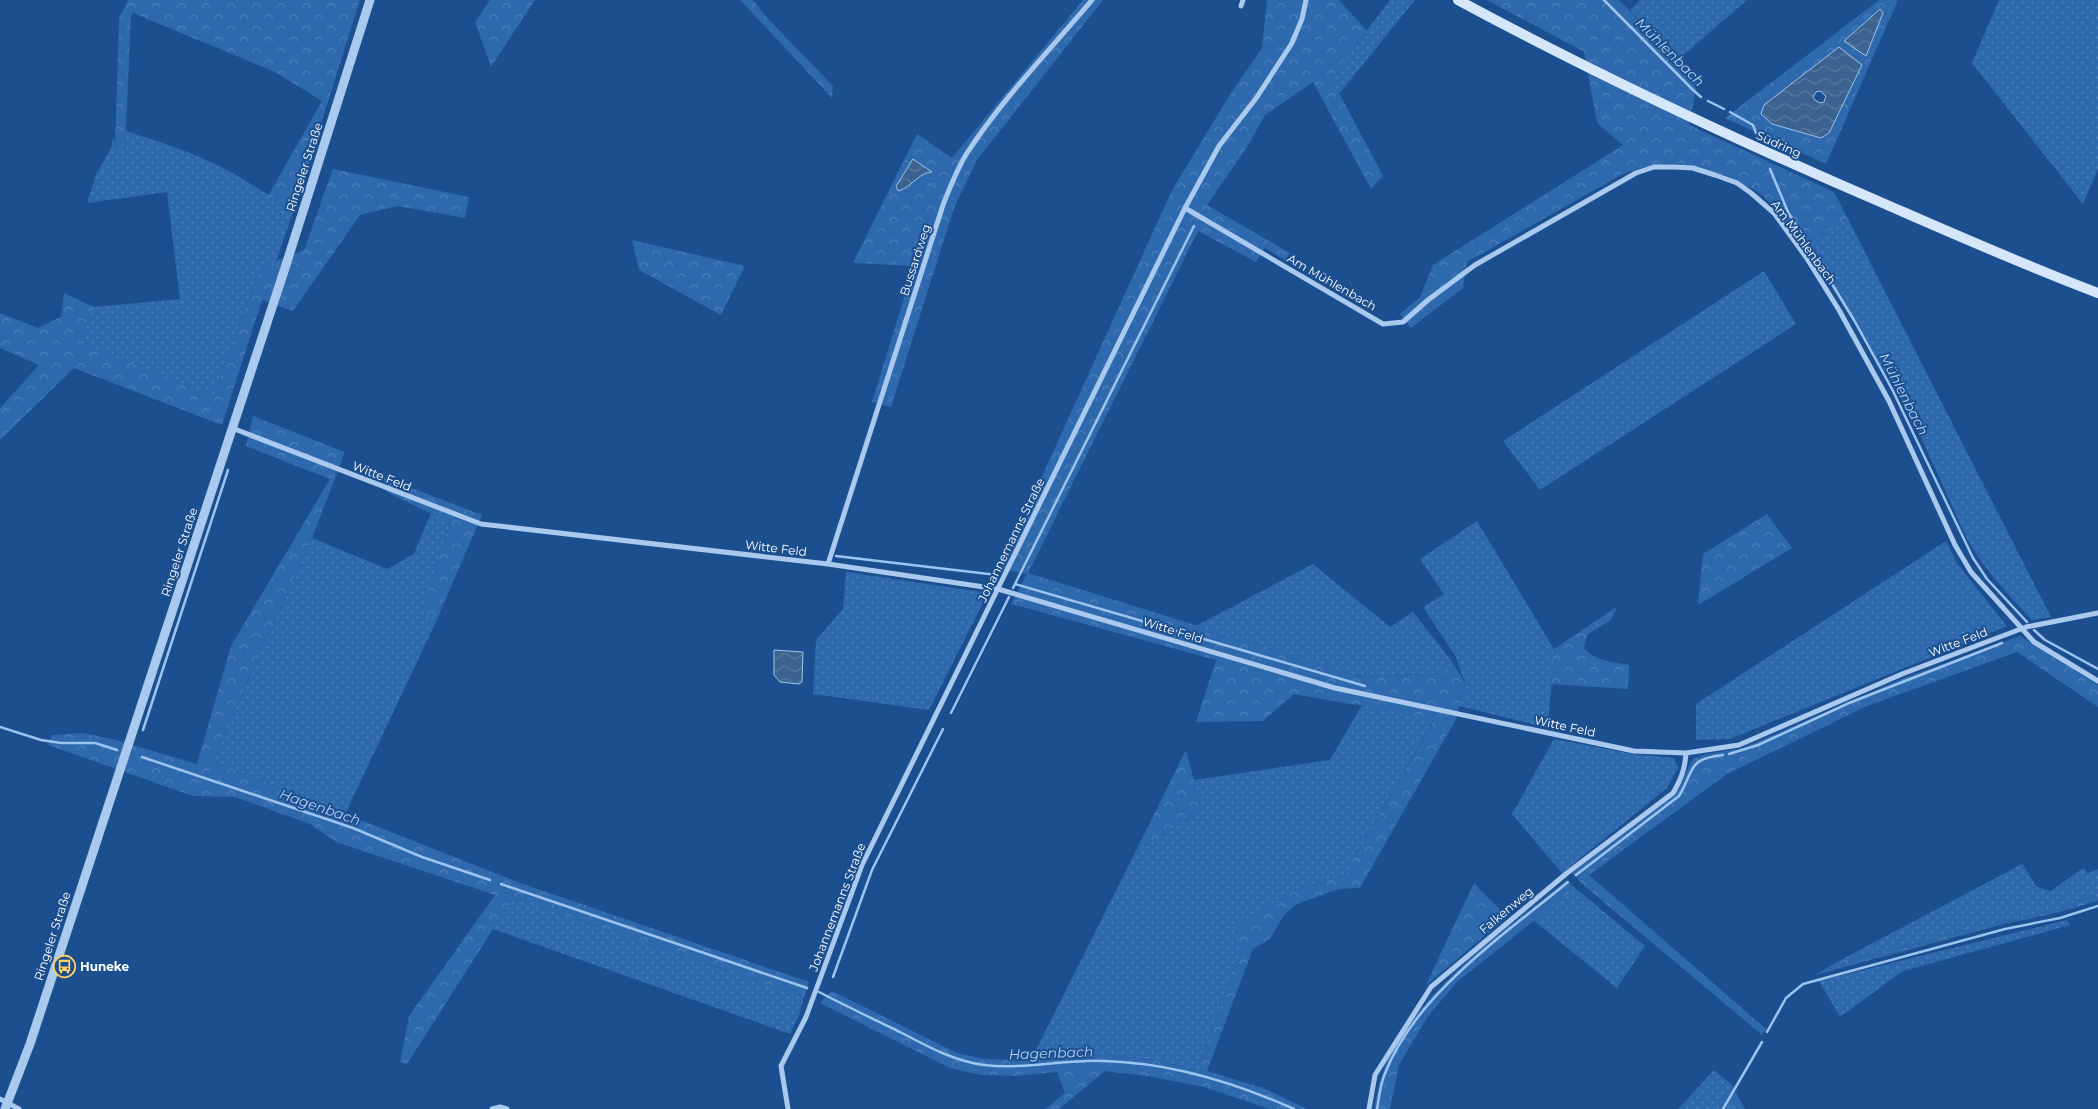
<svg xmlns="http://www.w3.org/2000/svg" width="2098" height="1109" font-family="Montserrat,sans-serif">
<defs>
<pattern id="grass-dots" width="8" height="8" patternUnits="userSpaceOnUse" patternTransform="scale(1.25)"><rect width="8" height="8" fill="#2e69ad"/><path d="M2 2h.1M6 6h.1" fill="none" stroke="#4d80b9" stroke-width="1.8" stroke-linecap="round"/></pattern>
<pattern id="forest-crowns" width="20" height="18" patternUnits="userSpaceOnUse" patternTransform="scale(1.25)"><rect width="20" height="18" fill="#2e69ad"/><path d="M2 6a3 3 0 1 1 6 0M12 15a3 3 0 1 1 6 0" fill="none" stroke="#4d80b9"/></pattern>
<pattern id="water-waves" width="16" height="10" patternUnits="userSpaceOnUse" patternTransform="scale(1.25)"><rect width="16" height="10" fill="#3c6290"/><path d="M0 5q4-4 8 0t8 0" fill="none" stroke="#597aa1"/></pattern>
</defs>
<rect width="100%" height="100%" fill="#1b4f8f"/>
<path fill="url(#grass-dots)" d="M1390,0h25l-76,94 -8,-16z
M1640,0h107l-68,59 -49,-49z
M1999,0h99v169l-15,35 -111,-141z
M126,131c35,11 69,22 101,39 23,12 44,28 67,40l-18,51 -18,12 -44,123 -135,-53 15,-36 86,-8 -13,-107 -80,11 9,-28 15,-27 3,-12 1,14h10z
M1848,219l203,398 -19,3c-25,-27 -46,-48 -65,-81l-56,-124 -86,-139 -26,-36 12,1z
M1764,271l32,53 -256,166 -37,-49z
M431,513l19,10 -27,85 11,18 -89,188 -133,-53 100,-223 75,31 27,-15z
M1477,521l77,128 -6,79 -89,-22 6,-23 -9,-26 -33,-50 21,-13 -24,-35z
M1946,541l12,24 49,61 -277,113 -34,1v-36z
M1313,564l77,63 23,-15 38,48 -6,13 -83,4 -166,-51z
M846,572l142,21 -59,117 -116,-16 3,-54 27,-31z
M1362,705l72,14 -89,156 -55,17 -48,59 -41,108 2,12 -50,-11 -46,-5 -75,3 105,-209 65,-38 -8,-31 136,-20z
M1554,739l79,15 41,4 4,10 -11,20 -105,85 -50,-59z
M2022,864l15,23 14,4 32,-23 5,5 10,-4v24l-34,14 -227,55z
M1575,888l70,58 -28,42 -84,-68z
M513,898l291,99 -5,18 -9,19 -297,-105z
M2067,920l3,5 -167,46 -63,46 -21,-36z
M1714,1070l18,15 -13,24h-41z"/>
<path fill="url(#forest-crowns)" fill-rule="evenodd" d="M128,0h232l-66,210 -26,-14 54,-95 -47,-29 -142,-59 -2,3 -6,134h-10l4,-132z
M490,0h45l-44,67 -16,-45z
M740,0h13l16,20 64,66 -1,12z
M1083,0h20l-126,160 -23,48 -63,199 -19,-5 42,-136 -61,-3 64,-129 35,24z
M1267,0h72l28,31 -36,47 52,98 -12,13 -58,-107 -48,33 -16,29 -42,61 83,48 -5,7 -20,-12 -9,14 -58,-31 -170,342 334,104 82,-4 7,-13 14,23 -9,36 -96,169 -21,1 -42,15 -13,11 -14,24 -17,10 -46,122 56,17 44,21h-37l-66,-22 -51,-10 -48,-6 -46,38h-14l20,-16 -8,-21 -41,4 -34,-1 -32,-7 -130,-65 12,-12 125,62 27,6 30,1 43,-4 50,-1 46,5 50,11 -2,-12 41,-108 -8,-24 56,-35 55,-17 89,-155 -72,-15 -12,-1 -56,-10 -31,27 -67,1 20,-62 -205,-56 16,-30 -27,-5 172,-379 59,-97 31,-45z
M1487,0h132l79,79 -9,46 145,67 14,27 -37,22 -12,-1c-11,-13 -24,-33 -37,-45 -6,-5 -16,-9 -23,-12 -41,-22 -75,-25 -118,-8l-154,87 -4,26 -52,40 -11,-14 20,-17 13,-32 190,-120 -26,-22 -13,-71z
M1879,0h19l-72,164 -101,-46zM1862,64l-33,69 -8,5 -57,-33z
M333,169l136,28 -4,21 -67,-12 -38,9 -67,96 -31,-11 -40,125 -148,-57 -74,72v-32l39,-43 -39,-17v-35l38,15 23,-11 3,-24 30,14 -14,36 134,53 44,-123 18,-12 28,-11z
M632,240l113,26 -24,49 -82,-45z
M253,416l92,36 -33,86 -100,223 308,122 289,99 -5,15 -291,-99 -106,166 -7,-2 9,-46 86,-121 -159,-53 -26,-18 -75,-27 -42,-1 -145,-51 4,-10 31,-2 33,7 81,24 34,-118 99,-167 -84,-33z
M383,477l99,38 -48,111 -11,-18 27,-85 -63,-31z
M1767,514l25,34 -94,57 5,-51z
M1617,607l-6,13 -23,14 -4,13c8,14 30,15 45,18l-1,24 -77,-5 3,-35z
M2020,636l78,49v22l-81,-55 -150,54 -140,68 -138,101 177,154 -4,6 -181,-152 -9,-10 103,-79 18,-35 9,-4 41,-7 161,-70z
M1186,750l16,61 -65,38z
M1567,880l8,8 -118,94 -29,34 -29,49 -9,44h-16c4,-20 8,-40 18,-58 41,-72 112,-120 175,-171z
M1474,883l33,34 -81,68z
M2098,893v8l-42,12 -52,11 -189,51 22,-13 227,-55z
M1732,1085l13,24h-26z"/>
<path fill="url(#water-waves)" stroke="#9cc4f0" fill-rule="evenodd" d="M1880,9l3,4 -17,43 -22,-15z
M1839,47l23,18 -33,68 -8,5 -49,-14 -11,-10 3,-9zM1820,91l6,5 -2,6 -4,1 -5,-3 -2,-3 3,-5z
M913,159l19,13c-13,0 -21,16 -34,19l-2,-5z
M774,650l29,2 -1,30 -3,2 -19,-2 -6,-7z"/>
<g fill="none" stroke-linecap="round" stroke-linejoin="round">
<path stroke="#9cc4f0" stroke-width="2.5" d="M1604,0l89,90 8,7
M1708,101l16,8
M1730,112l23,13 3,8
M1770,169l18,43 66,108 38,69 81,169 14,21 40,43
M836,556l161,19
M1015,584l350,102
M1013,588l181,-362
M2034,630l11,10 53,29
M951,713l58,-116
M0,727l41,13 20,3h34l22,7
M143,730l85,-260
M1729,754l29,-9 91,-42 153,-60
M142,757l211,71 69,29 68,23
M1576,875l103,-79c16,-27 8,-37 44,-41
M501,884l306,104
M833,977l39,-107 71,-141
M819,992c27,14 54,27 81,40 27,14 53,29 84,33 40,5 81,-6 121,-4 65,2 131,22 189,48
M1767,1032l19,-34 17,-14 202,-55 55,-11 38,-12
M1377,1109c2,-11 3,-23 7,-33 30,-81 120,-141 184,-194
M1723,1109l39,-67"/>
<path stroke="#a9c9ee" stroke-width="5" d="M1241,6l2,-6
M1185,208l198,116 20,-2 25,-22 47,-35 161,-92 18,-6h21l18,1 22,7 22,8 14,10 23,20 32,44 33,53 50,91 66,144 16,27 63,70 64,39
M232,428l249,96 347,40 170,25 337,99 299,63 52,2 53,-8 163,-71 124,-47 72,-14
M828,564l115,-359c7,-18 14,-36 24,-52 36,-55 83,-103 125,-153
M0,1099l19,10
M492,1109l8,-2 7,2
M788,1109l-7,-43 25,-49 56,-152 323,-657 34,-62 38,-49 35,-54 10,-24 4,-19
M1369,1109l6,-34 56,-88 136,-114 106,-80c8,-14 12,-24 13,-40"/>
<path stroke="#a9c9ee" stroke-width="9" d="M5,1109l25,-65 255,-776 85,-268"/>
<path stroke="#d6e6fa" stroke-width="10" d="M1458,0c139,75 282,142 427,204 71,31 141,62 213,89"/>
</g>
<defs>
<symbol id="bus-ring" viewBox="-11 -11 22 22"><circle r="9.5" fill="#1b4f8f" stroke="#ffd166" stroke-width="1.5"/><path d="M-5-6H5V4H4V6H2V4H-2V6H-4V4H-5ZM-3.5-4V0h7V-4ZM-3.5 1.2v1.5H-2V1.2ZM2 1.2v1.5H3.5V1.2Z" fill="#ffd166"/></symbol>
</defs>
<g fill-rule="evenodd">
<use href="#bus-ring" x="52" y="954" width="25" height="25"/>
</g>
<g text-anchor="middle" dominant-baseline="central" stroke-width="4" stroke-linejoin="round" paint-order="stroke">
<g font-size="12" fill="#fff" stroke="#1b4f8f">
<text transform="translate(1779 144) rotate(24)">Südring</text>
<text transform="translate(304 167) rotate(-72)">Ringeler Straße</text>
<text transform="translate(1804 242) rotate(54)">Am Mühlenbach</text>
<text transform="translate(915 260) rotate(-72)">Bussardweg</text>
<text transform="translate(1332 282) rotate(30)">Am Mühlenbach</text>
<text transform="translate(382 476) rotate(21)">Witte Feld</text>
<text transform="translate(1011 540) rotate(-64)">Johannemanns Straße</text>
<text transform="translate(776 548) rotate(7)">Witte Feld</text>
<text transform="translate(179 552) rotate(-72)">Ringeler Straße</text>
<text transform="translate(1173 630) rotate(17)">Witte Feld</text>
<text transform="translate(1958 642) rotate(-21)">Witte Feld</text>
<text transform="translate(1565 726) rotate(12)">Witte Feld</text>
<text transform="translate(837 907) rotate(-69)">Johannemanns Straße</text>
<text transform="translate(1506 910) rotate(-40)">Falkenweg</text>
<text transform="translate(52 936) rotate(-72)">Ringeler Straße</text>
</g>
<g font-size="12" font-weight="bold" fill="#fff" stroke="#1b4f8f" text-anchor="start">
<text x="80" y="966">Huneke</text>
</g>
<g font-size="14" font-style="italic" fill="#b5d3f5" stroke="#1b4f8f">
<text transform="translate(1670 52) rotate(45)">Mühlenbach</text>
<text transform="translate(1904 394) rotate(63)">Mühlenbach</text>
<text transform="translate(320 807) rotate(19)">Hagenbach</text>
<text transform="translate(1051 1053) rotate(-2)">Hagenbach</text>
</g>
</g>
</svg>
